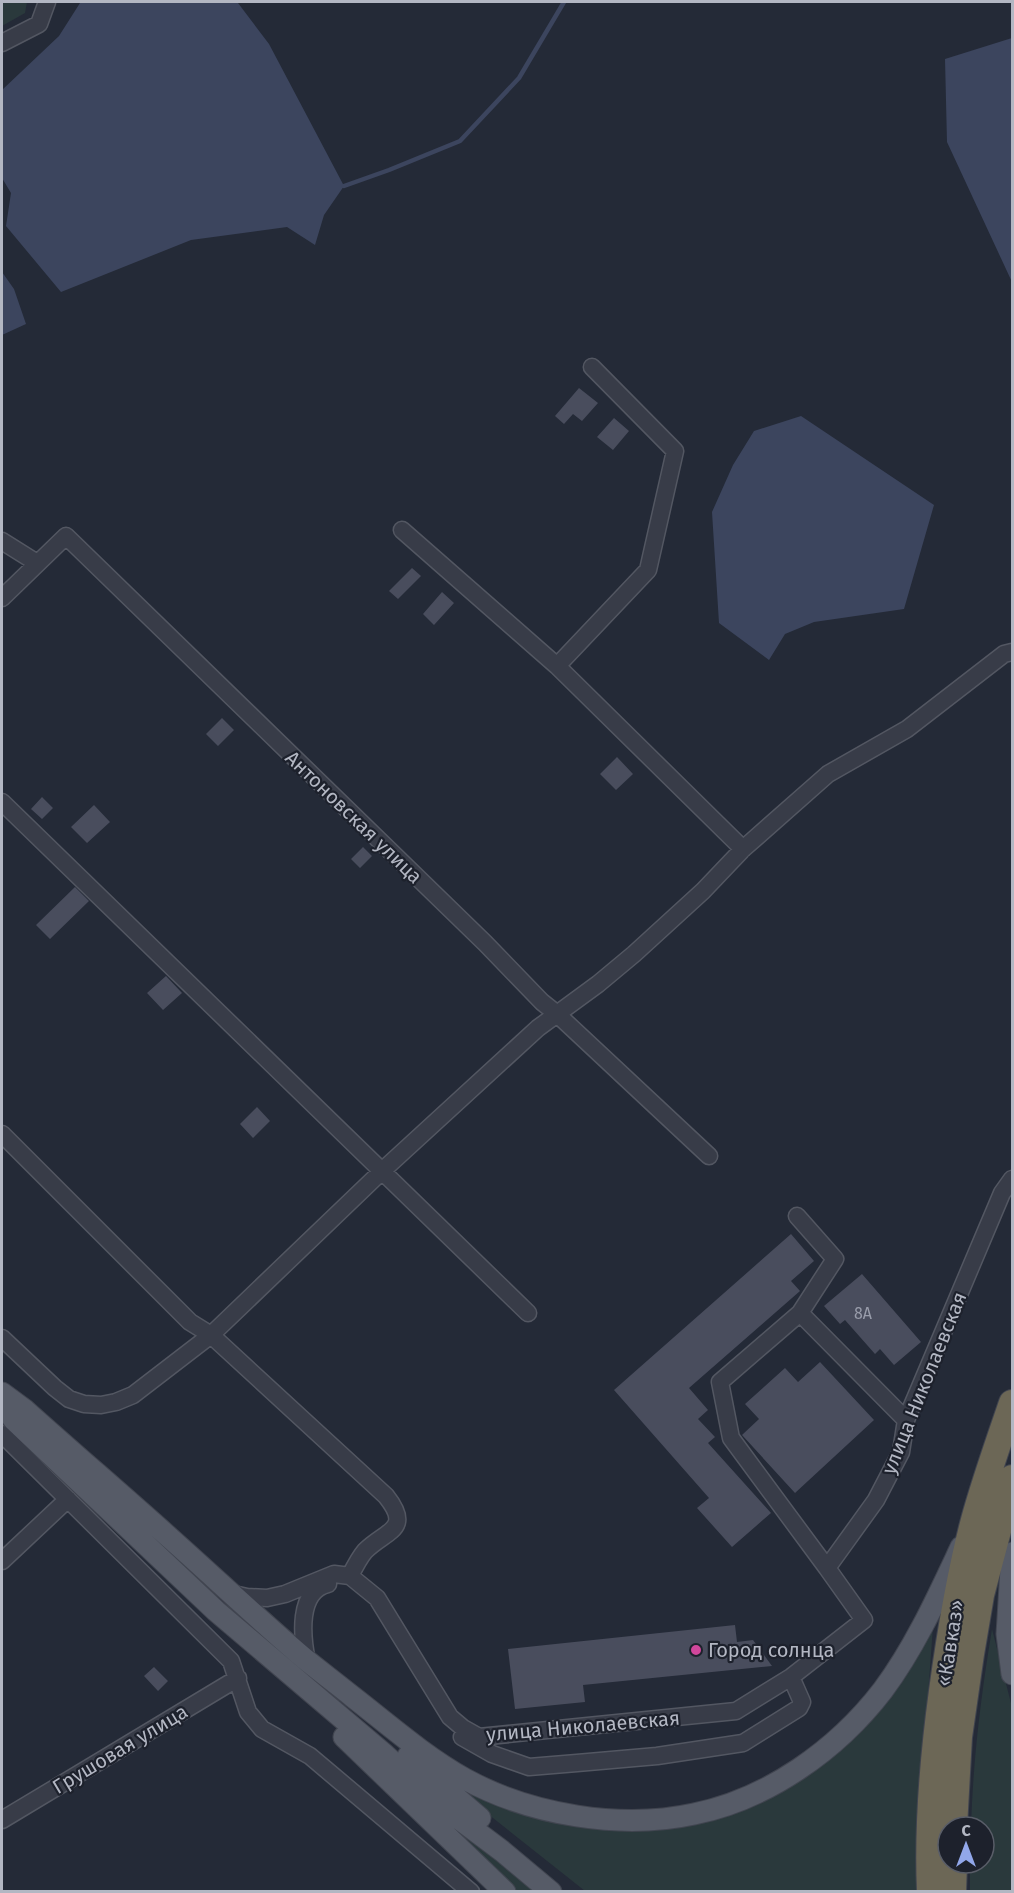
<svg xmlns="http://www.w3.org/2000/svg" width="1014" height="1893" font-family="'Fira Sans',sans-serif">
<rect width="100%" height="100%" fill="#242a37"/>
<path fill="#2a393c" d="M2,2h25l-2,11 -23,13z
M933,1626l-9,125 -5,140h-334l-121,-96 -6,-9 54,25 52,12 96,5 54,-8 49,-20 48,-28 49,-40 29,-34 24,-33z
M992,1629l20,78v184h-42v-28h14v-36h-13c2,-67 10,-132 21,-198z
M437,1810l100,81h-22l-81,-77z"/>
<path fill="#3c455e" d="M84,2h149l5,1 31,41 75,142 -20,29 -9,30 -28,-18 -96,13 -130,52 -55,-66 5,-33 -9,-15v-88l57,-54 21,-33z
M1012,38v244l-65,-140 -2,-83z
M2,272l12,17 12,35 -24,11z
M801,416l133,89 -30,104 -90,13 -29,12 -16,26 -50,-37 -7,-111 21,-47 21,-34z"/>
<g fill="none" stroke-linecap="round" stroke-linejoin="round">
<path stroke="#3c455e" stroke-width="4.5" d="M344,186l45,-16 71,-29 59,-63 45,-76"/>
</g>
<path fill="#494d5d" d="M579,388l19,15 -16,18 -9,-7 -9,10 -9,-8z
M614,418l15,13 -16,19 -16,-13z
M412,568l9,8 -23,23 -9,-8z
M442,592l12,11 -20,22 -11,-11z
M222,718l12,12 -16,16 -12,-12z
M617,757l16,17 -17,16 -16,-16z
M42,797l11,11 -11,11 -11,-10z
M94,805l16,17 -23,21 -16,-16z
M363,847l9,9 -12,12 -9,-9z
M75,887l14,14 -39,38 -14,-14z
M166,976l16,17 -19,17 -16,-17z
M257,1107l13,14 -17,17 -13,-14z
M791,1234l23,27 -23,20 9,10 -111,97 19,22 -10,9 17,18 -7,6 63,70 -39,34 -35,-39 12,-10 -95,-108z
M862,1274l59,68 -27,23 -14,-16 -5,5 -30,-34 -5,4 -16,-18z
M820,1362l54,58 -79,73 -53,-58 17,-16 -14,-15 40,-36 13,14z
M735,1625l2,17 16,-2 19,26 -189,19 2,17 -70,7 -7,-60z
M154,1667l14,14 -10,10 -14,-15z"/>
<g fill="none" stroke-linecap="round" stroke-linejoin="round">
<defs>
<path id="minor" d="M2,43l37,-19 8,-22
M402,530l155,136 186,183
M2,541l35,22
M2,598l64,-62 419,407 57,59 15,12 152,142
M557,666l91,-96 27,-119 -83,-84
M2,802l526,511
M2,1134l188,188 21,13 175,161c27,34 0,34 -21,55 -6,7 -11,17 -15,25
M797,1216l38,43 -35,54
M2,1338l53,50 14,11 15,5 17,1 15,-3 17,-7 78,-60 171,-164 156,-143 60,-44 36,-30 69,-63 40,-42 85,-75 79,-45 97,-75 8,-2
M2,1434l229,227 17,51 14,17 48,27 161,136
M2,1561l66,-62
M827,1568l-96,-130 -11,-56 80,-69 106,107
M229,1593l18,4 20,1 18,-4 49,-20 16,2 27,22 73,119 13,11 16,9 257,-26 55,-34 73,-57 -37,-52 49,-68 25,-48 5,-32 96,-227 10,-14
M307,1661c-5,-24 -10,-70 21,-77
M462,1737l30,17 37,13 48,-4 80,-7 86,-13 56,-35 3,-6 -11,-25
M2,1820l236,-142"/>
<path id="major" d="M2,1393l23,17c48,43 97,85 145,128 45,40 89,82 135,121 16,13 32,25 48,38 36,28 71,59 112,82 66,36 156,51 229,35 74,-15 143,-64 189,-124 32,-43 55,-94 78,-143
M2,1404l12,16 202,191 167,142 51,47 68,51 49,41
M1012,1553l-5,81 5,40
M344,1737l161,155
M408,1756l72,62"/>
<path id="highway" d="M954,1827l5,-90 12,-83 10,-59 31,-117
M930,1892c-3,-67 3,-135 12,-201 8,-58 17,-115 32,-171 11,-40 25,-79 38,-117
M953,1892l1,-29"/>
</defs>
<use href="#minor" stroke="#535762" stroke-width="19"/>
<use href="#major" stroke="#414550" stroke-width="23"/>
<use href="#highway" stroke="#40444f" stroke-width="28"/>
<use href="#minor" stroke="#383c48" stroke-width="16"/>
<use href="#major" stroke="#565b67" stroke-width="21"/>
<use href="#highway" stroke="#6c6756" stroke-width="26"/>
</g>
<circle fill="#d1479c" stroke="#1d212c" stroke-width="2" cx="696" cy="1650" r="6"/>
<g text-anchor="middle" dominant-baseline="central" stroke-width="4.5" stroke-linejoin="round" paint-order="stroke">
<g font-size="16" fill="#989caa">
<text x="863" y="1313">8А</text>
</g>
<g font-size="20" fill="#b3b7c3" stroke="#1d212c">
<text transform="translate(354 817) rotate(44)">Антоновская улица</text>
<text transform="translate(924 1383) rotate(-68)">улица Николаевская</text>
<text transform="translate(950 1643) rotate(-81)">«Кавказ»</text>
<text transform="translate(583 1726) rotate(-5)">улица Николаевская</text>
<text transform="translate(120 1749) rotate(-31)">Грушовая улица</text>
</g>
<g font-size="20" fill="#b3b7c3" stroke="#1d212c" text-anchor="start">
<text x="708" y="1650">Город солнца</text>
</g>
</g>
<rect width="1014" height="1893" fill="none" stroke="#b3b7c3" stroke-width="6"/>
<g transform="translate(966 1845)"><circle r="28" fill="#1d212c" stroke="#595d68" stroke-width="1.5"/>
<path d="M0-4.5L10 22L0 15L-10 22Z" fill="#92a7ea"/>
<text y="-9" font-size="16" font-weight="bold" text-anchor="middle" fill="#b3b7c3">С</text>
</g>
</svg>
